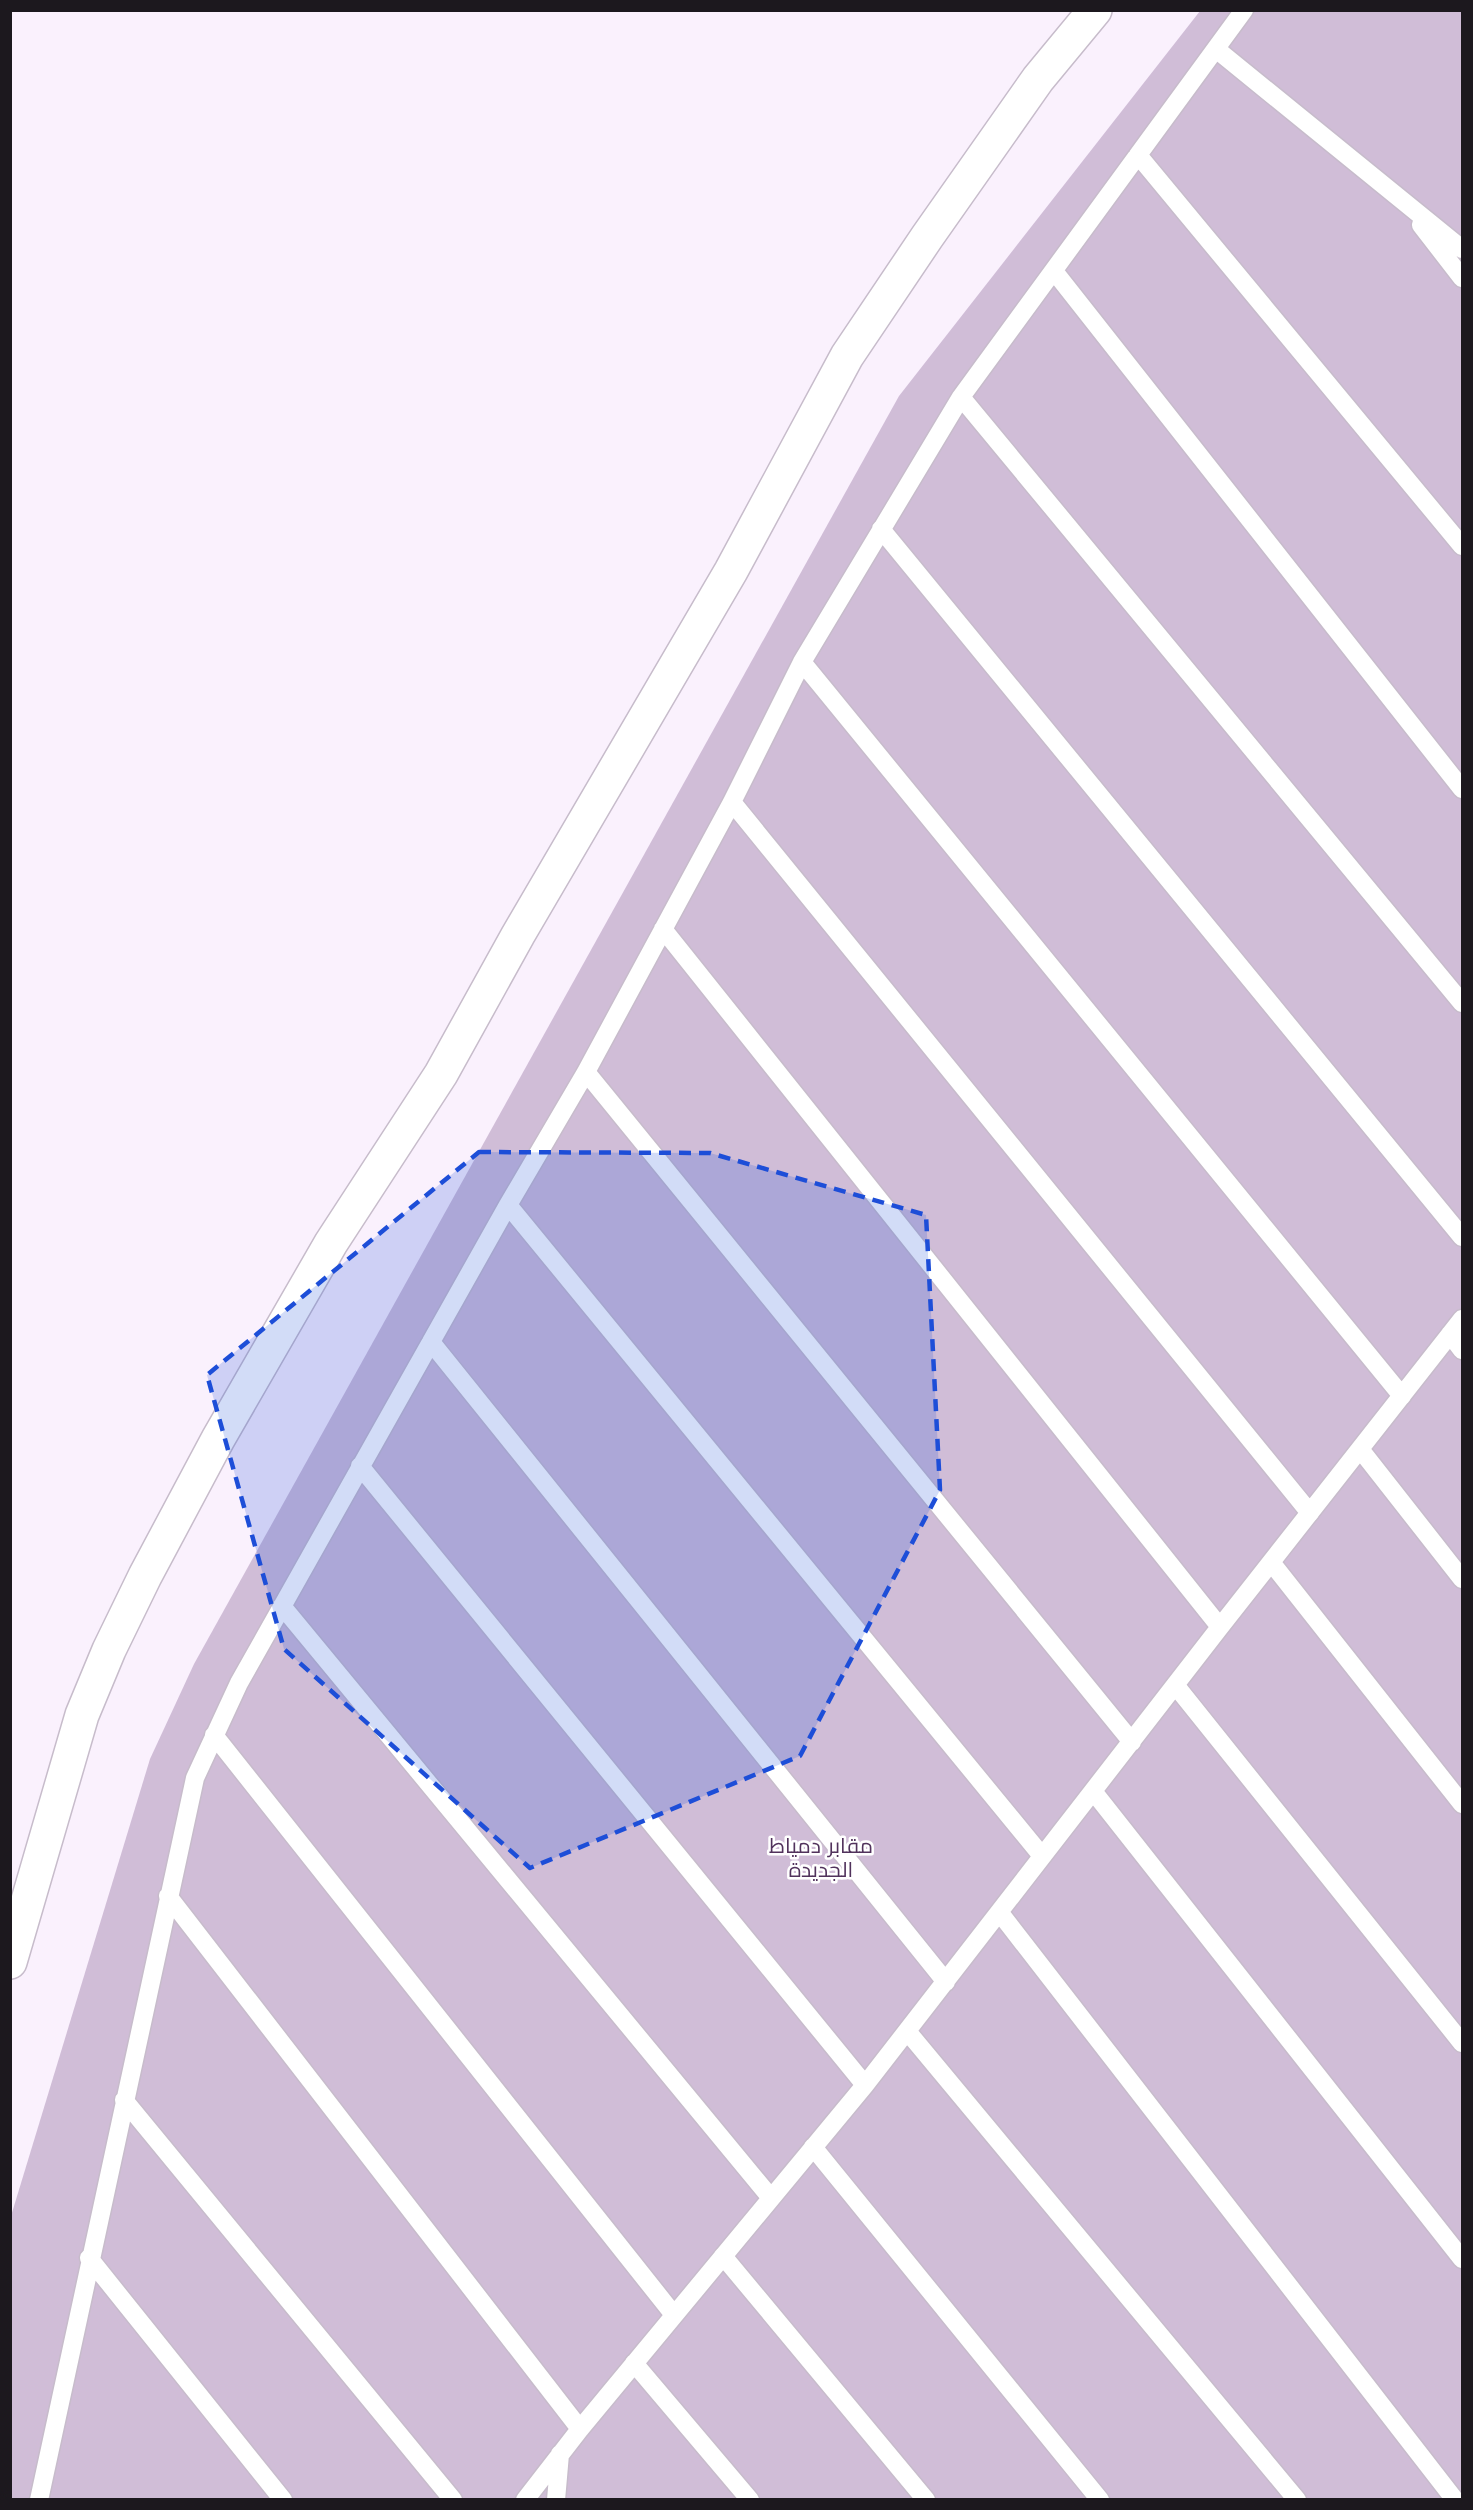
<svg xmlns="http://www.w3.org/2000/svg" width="1473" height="2510" font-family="'Work Sans',Cairo,sans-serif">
<rect width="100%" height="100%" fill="#faf1fd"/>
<path fill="#d0bdd7" d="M1200,11h262v2488l-1451,1v-284l139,-457 44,-95 705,-1268z"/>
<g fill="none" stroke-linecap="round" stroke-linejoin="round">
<defs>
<path id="service" d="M1216,49l246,200
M1138,155l324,391
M1421,225l41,53
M1054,271l408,518
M961,397l501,606
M881,529l581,708
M802,662l600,734
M732,802l578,711
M663,929l557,698
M586,1072l546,670
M508,1205l534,651
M1450,1334l12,16
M431,1342l515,640
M1360,1449l102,130
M360,1466l505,619
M1271,1562l191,242
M282,1606l489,592
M1176,1686l286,357
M214,1735l460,580
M1093,1791l369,468
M168,1896l412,533
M1000,1913l455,587
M907,2031l390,469
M124,2100l329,400
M813,2147l287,353
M723,2256l203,244
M89,2258l194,242
M634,2363l116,137
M39,2500l156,-722 44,-95 269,-478 78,-133 146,-270 70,-140 159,-265 283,-387
M525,2500l55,-71 285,-344 355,-458 242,-308
M556,2500l4,-46"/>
<path id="minor" d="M10,1962l72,-247 27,-65 36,-74 73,-137 113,-196 110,-169 77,-139 213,-364 116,-215 80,-119 111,-158 57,-69"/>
</defs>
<use href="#service" stroke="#c7bccb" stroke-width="21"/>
<use href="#minor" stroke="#c7bccb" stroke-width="36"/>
<use href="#service" stroke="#fff" stroke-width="18"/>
<use href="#minor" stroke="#fff" stroke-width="33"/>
</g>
<path fill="#1d4ed8" fill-opacity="0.2" stroke="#1d4ed8" stroke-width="4.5" stroke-dasharray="12 8" stroke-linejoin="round" d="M479,1152l231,1 216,62 14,275 -140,266 -270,112 -246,-219 -77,-274z"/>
<g text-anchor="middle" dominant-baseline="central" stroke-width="5" stroke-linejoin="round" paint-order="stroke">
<g font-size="21" fill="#51325c" stroke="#fff">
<text x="821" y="1845">مقابر دمياط<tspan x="821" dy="24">الجديدة</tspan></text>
</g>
</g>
<rect width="1473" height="2510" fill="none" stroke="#1c181e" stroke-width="24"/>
</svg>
